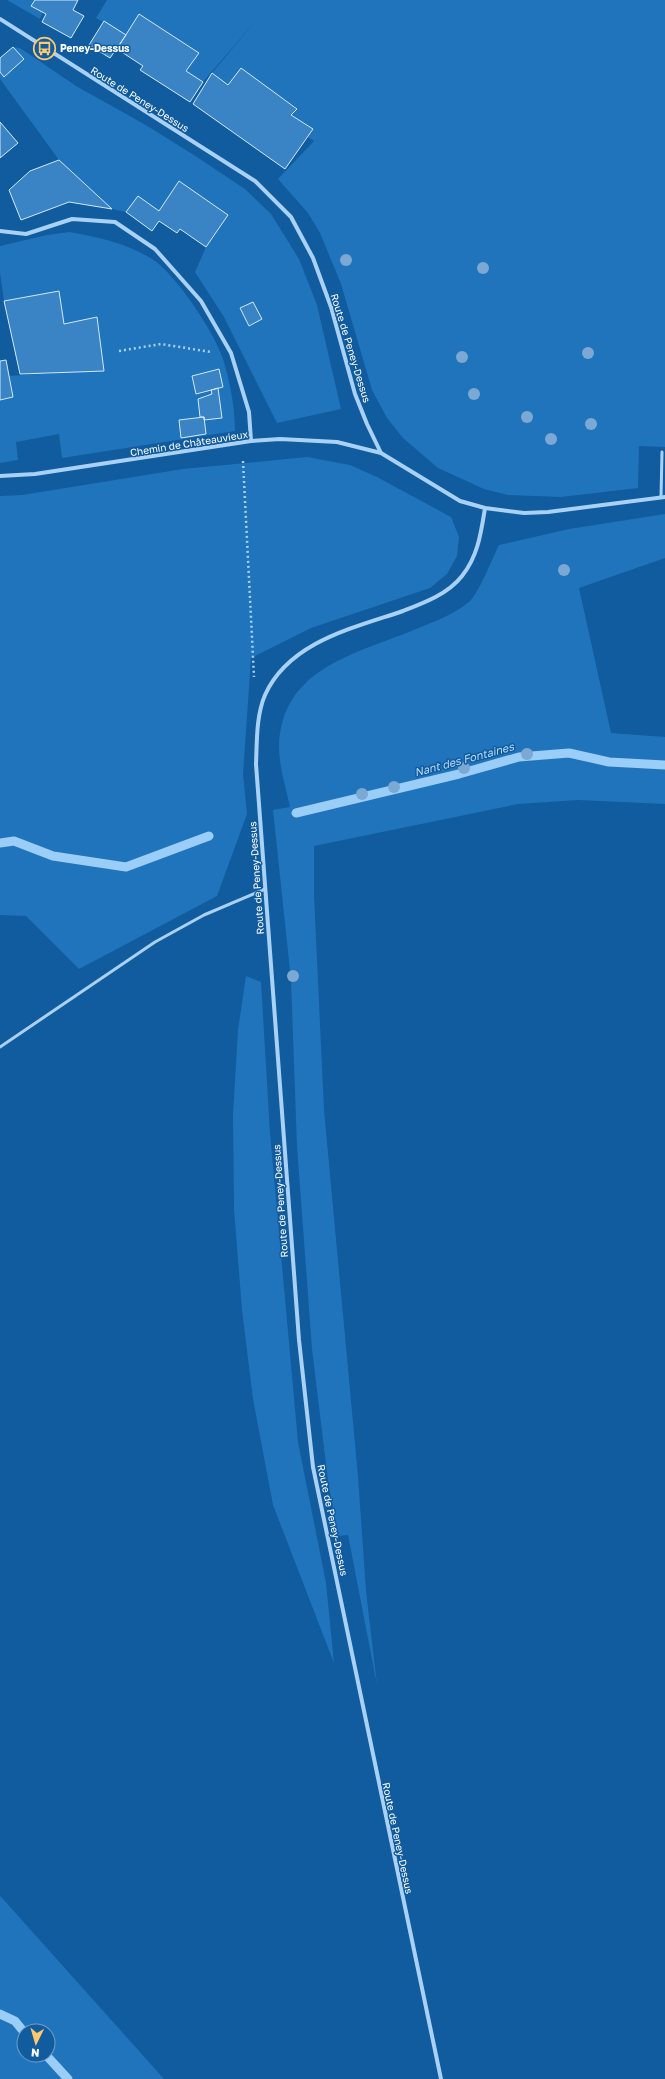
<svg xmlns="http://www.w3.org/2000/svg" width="665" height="2079" font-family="'Golos Text',sans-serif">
<rect width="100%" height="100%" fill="#115b9f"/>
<path fill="#2074bc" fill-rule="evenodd" d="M7,0h28l-3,6 11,6 -3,7z
M107,0h558v447l-26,-1 -1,42 -77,9 -53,-2 -24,-6 -46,-21 -35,-30 -16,-20 -15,-28 -31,-106 -21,-51 -12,-20 -30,-34 36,-38 -6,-4 5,-8 -22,-14 6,-7 -56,-39 -13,16 -16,-12 45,-54 -54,63 -17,-11 12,-18 -59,-39 -13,21 -30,-17z
M13,47l7,1 56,38 68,38 50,31 51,34 26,25 28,45 18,46 24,104 -64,14 -53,-106 -29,-45 11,-25 22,-32 -49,-34 -20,30 -21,-15 -12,16 -14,-3 -53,-49 -59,-81v-21z
M69,232c29,5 57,11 83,27 24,15 62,73 71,100 7,23 12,48 12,72l-173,27 -3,-24 -43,8 2,18 -18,3v-63l13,-3 -4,-21 95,-6 -7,-53 -33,7 -60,-23 -4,-28v-27l47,-11z
M307,457l43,8 27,12 74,40 8,20 -2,19 -10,18 -17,14 -119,40 -60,30 -8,116 4,40 -30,82 -138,73 -53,-53 -26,-1v-419l22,-1 161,-26z
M665,514v44l-86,30 32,145 54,4v67l-87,-4 -60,4 -204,42v49l10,215 34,366 8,115 11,94 -29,-150 -10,1 -10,-55 -16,-132 -15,-203 -6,-166 -18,-170 17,-3c-4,-19 -11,-40 -11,-60 2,-76 71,-92 130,-115 21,-9 43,-16 60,-30 10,-9 23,-43 30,-57l70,-16z
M246,976l15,6 9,151 28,309 28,141 8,80 -61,-158 -20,-106 -11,-89 -8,-101 -1,-94 5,-85z
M0,1896l3,3 161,180h-164zM24,2031h24v24h-24z"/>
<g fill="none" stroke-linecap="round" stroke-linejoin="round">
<path stroke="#9acef8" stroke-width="9" d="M296,813l163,-39 60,-17 50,-4 40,9 56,3
M0,843l14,-2 39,15 73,11 83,-31
M0,2014l15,7 9,11
M46,2055l22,24"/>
</g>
<path fill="#3a84c6" stroke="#d1e9fe" d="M35,0h43l-5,10 11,6 -13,22 -29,-16 4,-8 -15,-8z
M139,14l60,39 -13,18 17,11 -13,20 -50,-32 3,-4 -26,-17z
M104,21l22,14 -16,23 -21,-13z
M13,47l11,12 -20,18 -4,-5v-14z
M241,68l56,41 -6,6 22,14 -28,40 -92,-65 19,-31 16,12z
M0,122l18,21 -18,15z
M59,160l40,37 13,12 -43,-7 -48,18 -12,-30 21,-19z
M179,181l49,34 -22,32 -26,-18 -3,4 -18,-12 -7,10 -26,-19 12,-16 21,15z
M59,291l5,33 33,-7 7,54 -84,3 -16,-73z
M253,302l9,17 -13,7 -9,-18z
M6,360l7,37 -13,3v-39z
M219,369l4,18 -27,7 -4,-18z
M218,388l4,30 -18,2v-3h-4l-2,-18 14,-5 -1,-4z
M204,417l2,17 -25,4 -2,-18z"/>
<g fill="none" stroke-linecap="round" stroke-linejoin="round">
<path stroke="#a8d1f5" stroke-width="2.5" stroke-dasharray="2 3" stroke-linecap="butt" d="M119,351l42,-7 50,8
M243,461l11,216"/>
<path stroke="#a8d1f5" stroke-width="3" d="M661,497l1,-45
M0,1047l155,-105 49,-27 61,-26"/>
<path stroke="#a8d1f5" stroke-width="4" d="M0,19l255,162 36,36 22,41 18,49 24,87 12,30 14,29 79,48 25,7c-4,25 -7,48 -23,68 -14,18 -38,27 -59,35 -50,17 -114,31 -138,84 -9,21 -8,47 -9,69l43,576 14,127 128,612
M0,231l26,3 46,-15 43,3 40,27 46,52 30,52 18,59 2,29
M0,476l35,-2 216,-33 29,-2 57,3 44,11
M485,508l39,5 24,-1 117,-15"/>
</g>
<g fill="#7ba9d3">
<circle cx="346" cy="260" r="6"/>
<circle cx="483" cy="268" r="6"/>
<circle cx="588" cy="353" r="6"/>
<circle cx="462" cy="357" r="6"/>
<circle cx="474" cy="394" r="6"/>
<circle cx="527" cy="417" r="6"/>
<circle cx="591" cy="424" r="6"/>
<circle cx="551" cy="439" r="6"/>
<circle cx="564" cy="570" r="6"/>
<circle cx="527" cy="754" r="6"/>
<circle cx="464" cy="768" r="6"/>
<circle cx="394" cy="787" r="6"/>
<circle cx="362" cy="794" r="6"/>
<circle cx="293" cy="976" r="6"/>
</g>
<defs>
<symbol id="bus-ring" viewBox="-11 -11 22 22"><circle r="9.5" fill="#115b9f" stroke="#ffc86c" stroke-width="1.5"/><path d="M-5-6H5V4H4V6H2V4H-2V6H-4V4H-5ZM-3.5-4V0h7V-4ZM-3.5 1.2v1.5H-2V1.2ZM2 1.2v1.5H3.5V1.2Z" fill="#ffc86c"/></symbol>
</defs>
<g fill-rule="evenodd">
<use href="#bus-ring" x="32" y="36" width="25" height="25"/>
</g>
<g text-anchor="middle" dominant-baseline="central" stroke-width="3" stroke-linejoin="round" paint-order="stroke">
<g font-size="10" font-weight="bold" fill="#fff" stroke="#115b9f" text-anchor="start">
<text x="60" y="48">Peney-Dessus</text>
</g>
<g font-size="10" fill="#fff" stroke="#115b9f">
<text transform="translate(140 99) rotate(32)">Route de Peney-Dessus</text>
<text transform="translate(351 348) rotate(73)">Route de Peney-Dessus</text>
<text transform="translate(189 443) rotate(-9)">Chemin de Châteauvieux</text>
<text transform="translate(256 878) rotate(-94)">Route de Peney-Dessus</text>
<text transform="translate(280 1201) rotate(-94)">Route de Peney-Dessus</text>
<text transform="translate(333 1520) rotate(78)">Route de Peney-Dessus</text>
<text transform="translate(398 1838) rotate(78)">Route de Peney-Dessus</text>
</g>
<g font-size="11" font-style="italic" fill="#b5dbfb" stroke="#115b9f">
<text transform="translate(464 759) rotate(-15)">Nant des Fontaines</text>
</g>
</g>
<g transform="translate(36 2043) rotate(185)"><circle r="19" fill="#115b9f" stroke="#709dc5"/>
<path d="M0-3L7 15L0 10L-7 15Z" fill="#ffc86c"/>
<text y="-6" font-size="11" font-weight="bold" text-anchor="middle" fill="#ffffff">N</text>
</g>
</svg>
